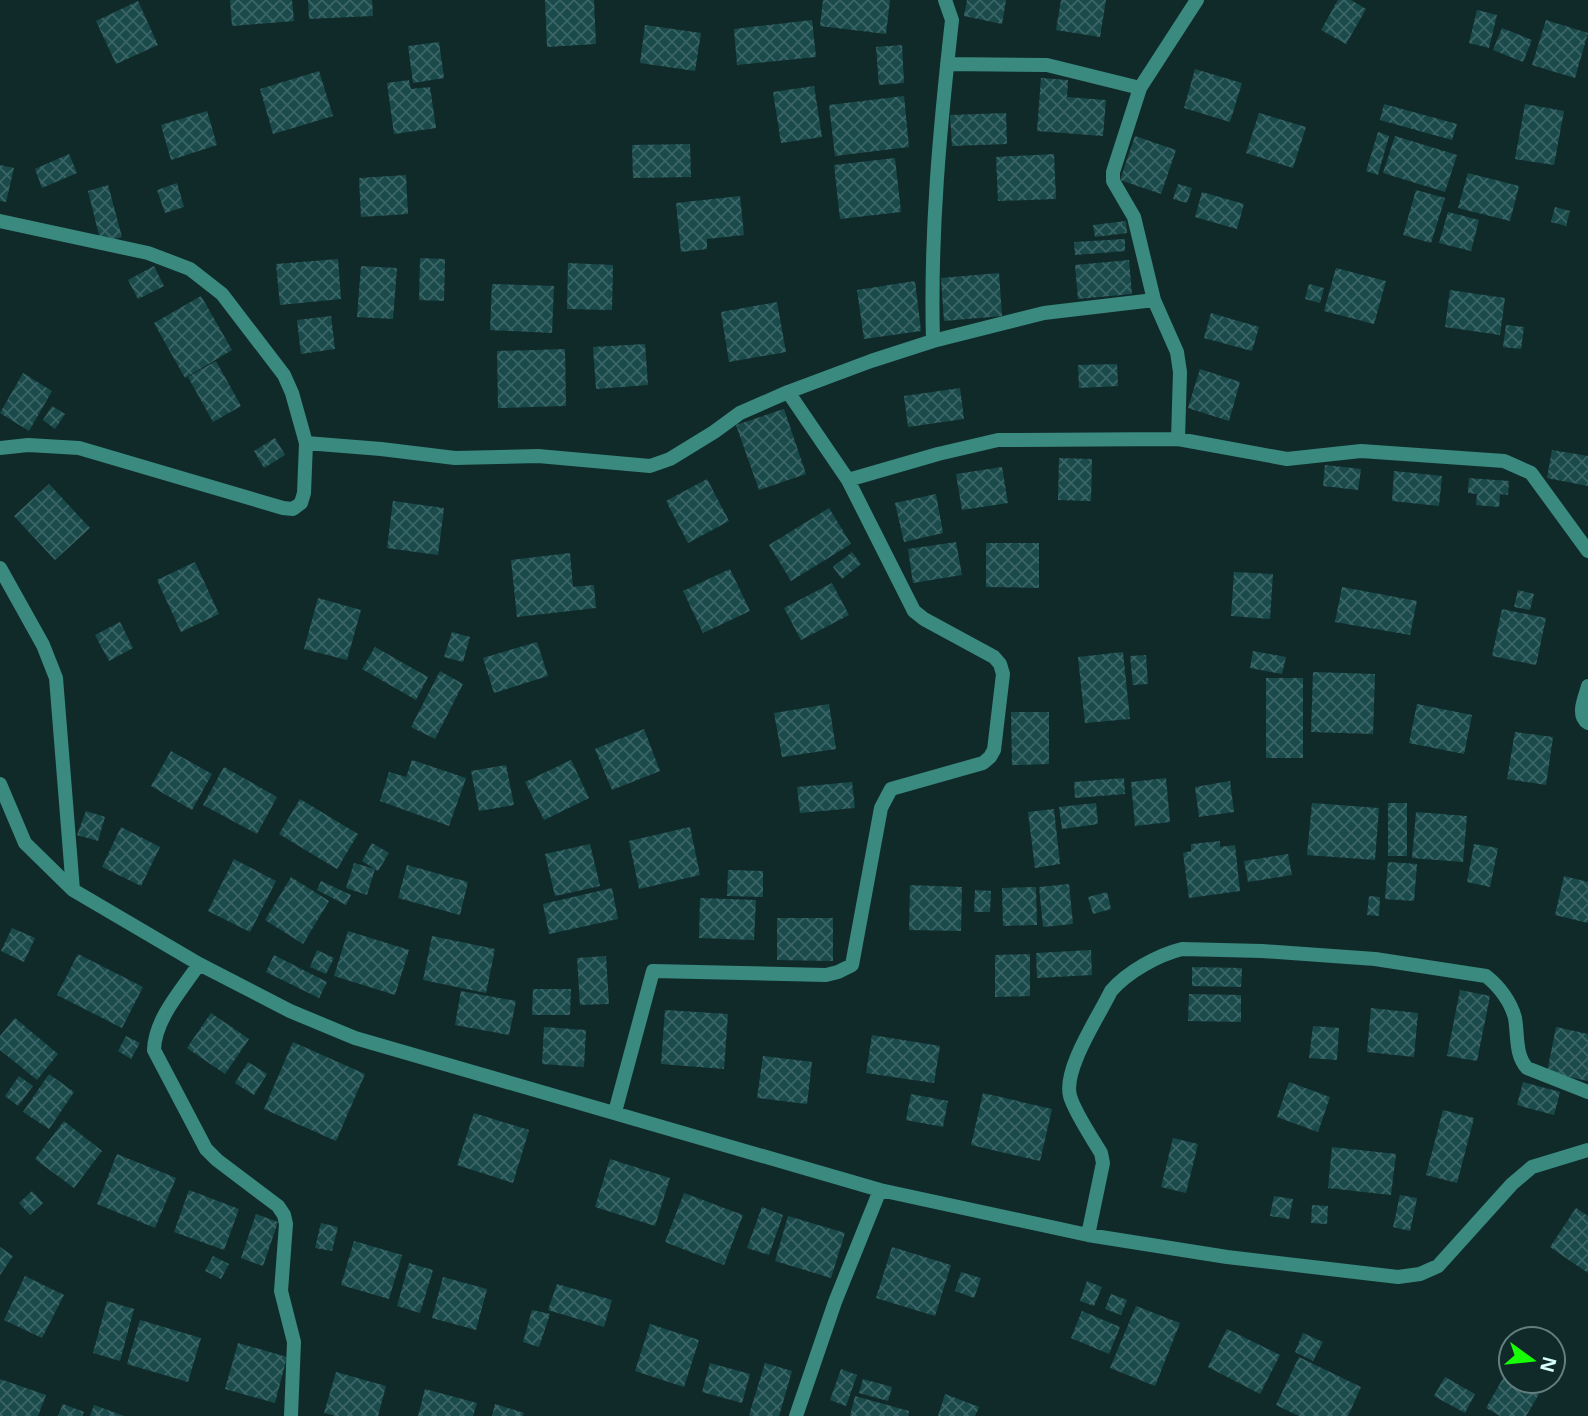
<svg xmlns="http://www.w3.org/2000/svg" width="1588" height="1416" font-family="'Noto Sans',sans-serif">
<defs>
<pattern id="building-cross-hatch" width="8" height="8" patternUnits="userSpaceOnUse" patternTransform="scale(1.75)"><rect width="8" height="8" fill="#1b4a4b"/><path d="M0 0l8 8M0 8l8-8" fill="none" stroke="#3b6566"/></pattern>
</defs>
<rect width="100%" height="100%" fill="#102a2a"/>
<path fill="url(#building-cross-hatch)" d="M230,0h62l2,21 -62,5z
M308,0h64l1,16 -64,3z
M545,0h49l2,44 -49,3z
M823,0h67l-4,34 -66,-8z
M967,0h39l-4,24 -38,-8z
M1061,0h45l-6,37 -44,-7z
M1338,0h13l15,9 -20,35 -25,-14z
M138,1l20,44 -42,19 -20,-43z
M1477,10l20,5 -8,33 -20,-5z
M812,20l4,37 -79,8 -3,-36z
M1546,20l42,13 -13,45 -43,-13z
M645,25l56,8 -6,38 -55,-8z
M1502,28l30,12 -9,22 -30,-12z
M439,42l5,36 -31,5 -5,-37z
M902,45l2,38 -25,2 -3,-38z
M1195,69l47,14 -12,39 -46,-14z
M319,71l14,45 -60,18 -13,-45z
M1041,78l27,2 -1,17 39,3 -3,36 -66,-5z
M409,80l2,9 19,-2 6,41 -42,6 -7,-51z
M814,86l8,51 -41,6 -8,-51z
M904,96l5,51 -74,9 -6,-51z
M1384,104l73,20 -5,16 -72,-20z
M1525,104l39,7 -10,54 -39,-6z
M207,111l10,34 -46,15 -10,-35z
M1006,113l1,31 -55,2 -2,-31z
M1259,113l47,14 -13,41 -47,-15z
M1378,132l11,4 -11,39 -12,-4z
M1135,136l41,14 -15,44 -41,-14z
M1395,136l62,19 -12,37 -62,-19z
M690,144l1,33 -58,1 -1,-33z
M69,154l8,19 -35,15 -7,-19z
M1054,154l2,45 -58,2 -2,-44z
M895,158l6,54 -61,7 -6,-54z
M0,165l14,3 -8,34 -6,-1z
M1468,173l51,13 -9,35 -52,-13z
M406,175l2,39 -47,3 -2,-39z
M177,183l7,24 -19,6 -8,-23z
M1178,184l14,4 -5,15 -14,-4z
M108,185l14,52 -21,6 -13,-52z
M1416,190l29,8 -14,45 -28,-8z
M1202,192l42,12 -7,25 -42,-12z
M740,196l4,39 -37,4v10l-26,3 -5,-49z
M1555,207l15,4 -4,15 -15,-4z
M1448,212l31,8 -8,31 -32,-8z
M1126,221l1,12 -32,4 -2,-12z
M1125,239v12l-50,4 -1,-13z
M420,258l25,1 -1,42 -25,-1z
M338,259l3,40 -61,6 -4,-41z
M1129,260l3,34 -54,5 -3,-34z
M568,263l45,2 -1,45 -45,-1z
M154,266l10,20 -26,13 -10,-19z
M361,266l36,2 -4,51 -36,-2z
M1336,268l50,13 -12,43 -50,-13z
M999,273l3,43 -58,5 -3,-43z
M915,281l6,50 -57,8 -7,-49z
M492,284l62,2 -2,47 -62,-3z
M1309,284l15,4 -4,15 -15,-4z
M1450,290l55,8 -5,37 -55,-8z
M201,296l31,54 -47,28 -31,-55z
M777,302l9,50 -57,10 -8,-50z
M1211,313l48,14 -7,24 -48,-13z
M331,316l4,33 -34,5 -4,-34z
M1506,325l18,2 -3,22 -18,-2z
M645,344l3,41 -52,4 -3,-42z
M565,349l1,57 -68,2 -1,-57z
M216,361l25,45 -28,16 -25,-45z
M1117,364l1,22 -39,2 -1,-23z
M1200,369l40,13 -11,39 -41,-13z
M23,373l29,18 -23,40 -29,-18z
M960,388l4,31 -56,8 -4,-31z
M52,406l13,8 -10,15 -12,-9z
M784,409l22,65 -47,16 -23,-65z
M275,438l10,17 -21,13 -10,-17z
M1552,450l36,6v30l-41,-8z
M1059,458l33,1 -1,42 -33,-1z
M1325,465l36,4 -3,21 -35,-4z
M1002,467l6,36 -46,7 -6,-36z
M1394,471l48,5 -3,30 -47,-5z
M1469,478l40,3 -1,14 -8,-1 -1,13 -23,-2 1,-11 -9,-1z
M707,479l22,42 -41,22 -22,-42z
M49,484l41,44 -35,32 -41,-44z
M936,494l7,39 -39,9 -9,-39z
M393,501l51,7 -6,47 -51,-7z
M829,508l22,36 -60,37 -22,-36z
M956,542l6,33 -49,8 -5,-34z
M986,543h53v45l-53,-1z
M852,552l9,12 -19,15 -9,-12z
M570,553l3,34 21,-2 2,23 -79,9 -6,-57z
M195,562l24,52 -38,18 -24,-52z
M730,569l20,42 -47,22 -20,-42z
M1234,572l39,2 -3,45 -39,-3z
M832,583l17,32 -48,25 -17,-32z
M1342,587l75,14 -7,34 -75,-13z
M1518,590l16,4 -4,16 -16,-3z
M318,598l43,12 -14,50 -43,-11z
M1502,609l44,9 -10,47 -44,-9z
M120,622l13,26 -24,13 -14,-26z
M452,632l18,5 -7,25 -19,-5z
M537,642l11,34 -54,17 -11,-35z
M375,647l53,30 -12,23 -54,-31z
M1253,651l33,6 -4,17 -32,-6z
M1123,652l7,67 -45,4 -7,-66z
M1146,655l2,29 -15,1 -3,-29z
M440,671l23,13 -28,55 -24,-12z
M1313,672l62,2 -2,60 -62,-2z
M1266,678h37v80h-37z
M829,704l7,45 -54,8 -8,-44z
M1417,704l55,11 -8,39 -55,-11z
M1011,712h38v52l-37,1z
M644,729l16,42 -48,19 -17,-41z
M1515,732l38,5 -7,48 -39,-6z
M171,751l41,23 -20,36 -41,-24z
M412,760l54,18 -17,48 -69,-25 9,-29 17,5z
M571,760l18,38 -45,22 -19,-38z
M506,765l8,40 -35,6 -8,-40z
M224,767l53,30 -20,37 -54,-29z
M1124,778l1,16 -50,4 -1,-16z
M1166,778l4,44 -35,4 -4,-44z
M1230,781l4,31 -35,5 -4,-30z
M852,782l3,26 -55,5 -3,-26z
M300,799l58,35 -21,35 -58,-35z
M1096,803l2,21 -36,5 -3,-22z
M1312,803l67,5 -4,52 -68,-5z
M1388,803h19v53h-19z
M1054,809l6,55 -25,4 -7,-56z
M86,811l19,6 -7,24 -21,-6z
M1416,812l51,4 -4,46 -51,-4z
M121,827l39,20 -19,39 -39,-19z
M690,827l10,48 -61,14 -10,-48z
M1220,841v6l15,-2 5,46 -51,7 -6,-45 8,-2v-7z
M372,843l17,10 -11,18 -16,-10z
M590,844l10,42 -45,10 -10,-42z
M1474,844l24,4 -8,39 -23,-5z
M1288,854l4,21 -44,7 -4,-21z
M234,859l42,22 -26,51 -42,-21z
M1388,862l29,2 -3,37 -29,-2z
M354,863l21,6 -8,26 -21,-7z
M407,865l61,17 -8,33 -62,-17z
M728,870l35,1v26l-36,-1z
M1564,876l24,6v41l-33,-8z
M291,877l38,24 -26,43 -38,-24z
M321,881l30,14 -5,10 -29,-15z
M1069,884l4,40 -30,3 -4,-40z
M910,885l52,2 -1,44 -52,-1z
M1036,887l1,38 -34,1 -1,-38z
M612,888l6,31 -69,15 -6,-30z
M975,890l16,1 -1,21h-16z
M1107,892l4,17 -18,5 -5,-17z
M1369,896l11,1 -1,19 -12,-1z
M700,898l56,2 -2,40 -55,-2z
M777,918h56v43l-56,-1z
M12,928l23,10 -11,24 -23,-11z
M348,931l61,19 -14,45 -61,-19z
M432,936l63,13 -9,44 -63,-13z
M317,950l17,8 -8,16 -16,-7z
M1091,950l1,25 -55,3 -1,-25z
M78,954l65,33 -21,41 -65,-33z
M1030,954v42l-35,1v-42z
M274,955l53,27 -8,16 -53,-26z
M606,956l3,48 -29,1 -3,-47z
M1192,967l50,1 -1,19 -49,-1z
M533,989h38l-1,26h-38z
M1460,990l30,6 -13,65 -30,-5z
M461,991l55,10 -7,34 -54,-10z
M1189,994l52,1v27l-53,-1z
M1371,1008l47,5 -4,44 -47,-5z
M665,1010l63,4 -4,55 -63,-5z
M211,1013l38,26 -24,35 -38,-26z
M15,1018l43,36 -21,26 -37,-30v-14z
M1313,1026l26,2 -2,32 -28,-2z
M544,1027l42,3 -2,37 -42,-3z
M1556,1027l32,7v47l-41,-9z
M872,1035l68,11 -6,37 -68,-10z
M126,1036l14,7 -9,16 -13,-8z
M293,1042l72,32 -29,67 -72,-32z
M763,1056l49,6 -5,42 -50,-6z
M248,1062l19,12 -13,21 -19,-12z
M49,1074l25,18 -25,37 -26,-17z
M19,1076l14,10 -15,20 -13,-10z
M1289,1082l41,15 -12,35 -41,-15z
M1523,1082l37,10 -6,23 -37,-10z
M983,1093l69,16 -12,52 -69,-16z
M911,1094l37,7 -5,26 -37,-7z
M1443,1110l31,8 -17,65 -31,-8z
M474,1113l55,17 -16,53 -56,-18z
M64,1121l38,30 -28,37 -39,-29z
M1173,1138l25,6 -12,49 -25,-6z
M1332,1147l64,7 -5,41 -63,-7z
M117,1154l59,24 -21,50 -58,-24z
M610,1159l60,19 -15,48 -60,-19z
M189,1190l50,19 -15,41 -50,-18z
M32,1191l11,12 -13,12 -11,-12z
M684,1193l59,22 -19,50 -59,-23z
M1400,1195l17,3 -7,33 -17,-4z
M1274,1196l19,3 -4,20 -19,-3z
M1312,1205l16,1 -1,18 -16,-1z
M762,1207l21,8 -14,40 -22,-7z
M1576,1208l12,8v57l-38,-26z
M256,1214l22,8 -15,44 -22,-8z
M788,1216l57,17 -14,45 -56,-17z
M321,1223l17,4 -6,24 -17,-3z
M354,1241l48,14 -13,44 -48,-14z
M0,1247l13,9 -13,19z
M892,1247l59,18 -16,51 -59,-18z
M213,1256l16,8 -8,15 -16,-8z
M409,1263l24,7 -13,43 -23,-7z
M961,1272l20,6 -7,20 -19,-7z
M25,1276l39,19 -22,43 -38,-18z
M443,1277l44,12 -11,41 -44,-12z
M1087,1281l15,6 -8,19 -14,-5z
M557,1284l55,16 -8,27 -56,-17z
M1111,1294l16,6 -6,15 -16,-6z
M107,1301l27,8 -14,52 -27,-8z
M1136,1306l44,17 -25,63 -45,-18z
M532,1310l18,4 -11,33 -16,-5z
M1082,1311l38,16 -11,27 -38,-16z
M140,1320l61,18 -13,44 -61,-18z
M650,1324l49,16 -15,47 -49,-16z
M1227,1329l53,26 -20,39 -52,-27z
M1303,1333l20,9 -10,19 -18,-9z
M238,1343l49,14 -12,46 -50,-14z
M1299,1357l62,30 -13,29h-49l-23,-11z
M710,1363l40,11 -8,29 -40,-11z
M765,1363l27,8 -13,45h-28l-2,-1z
M841,1369l16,6 -11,31 -16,-6z
M336,1372l50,14 -8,30h-42l-12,-3z
M1505,1375l6,3v3h4l24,13 -13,22h-26l-14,-8z
M1445,1377l30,17 -10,19 -31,-17z
M0,1379l46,16 -8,21h-38z
M863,1379l29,8 -4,14 -29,-8z
M425,1389l52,14 -4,13h-55z
M945,1394l34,13 -4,9h-37z
M855,1396l54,15 -1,5h-58z
M63,1404l21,8 -2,4h-24z
M495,1404l29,9 -1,3h-31z
M94,1405l30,11h-34z"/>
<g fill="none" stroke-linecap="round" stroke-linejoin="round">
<path stroke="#3a8a7f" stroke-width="14" d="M1197,0l-57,88 -27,84v9l21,36 20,83 23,52 3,20 -2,67 109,20 74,-8 143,10 27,12 57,78
M947,64l100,1 93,23
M0,221l148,32 42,16 32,25 62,81 8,18 14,50 -2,50 -3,10 -8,6 -10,-1 -204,-60 -51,-3 -28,3
M933,341c-3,-108 7,-214 19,-321l-7,-20
M788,392l60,88
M306,443l75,6 74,9 83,-2 112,10 20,-7 44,-27 26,-19 48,-21 83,-31 62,-20 111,-28 110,-13
M0,568l43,77 13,33 17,212 126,74 91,47 65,27 525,152 208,45 139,22 171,20 22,-3 18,-8 74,-82 20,-17 56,-17
M1588,686c-3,12 -12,29 0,37
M0,784l25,59 48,47
M199,964c-17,26 -44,54 -45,86l52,99 11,11 61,46 6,9 2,9 -5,67 13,51 -3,74
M615,1112l38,-141 173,4 12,-3 14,-7 29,-157 10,-19 92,-26 7,-6 4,-7 9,-76 -3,-10 -6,-7 -70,-38 -10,-8 -66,-131 90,-26 60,-14 180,-1
M1088,1235l15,-72 -2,-10c-9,-15 -27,-42 -31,-57 -7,-27 29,-80 41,-105 16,-19 47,-36 71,-42l80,2 113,8 111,17c13,10 25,26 29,42 3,17 0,37 12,50l61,24
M796,1416l39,-114 45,-112"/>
</g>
<g transform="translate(1532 1360) rotate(105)"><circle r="33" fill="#102a2a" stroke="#607f7e" stroke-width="2"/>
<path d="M0-5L12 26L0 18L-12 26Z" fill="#16ff04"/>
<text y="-10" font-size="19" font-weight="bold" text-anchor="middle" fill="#d8fffd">N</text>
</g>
</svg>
